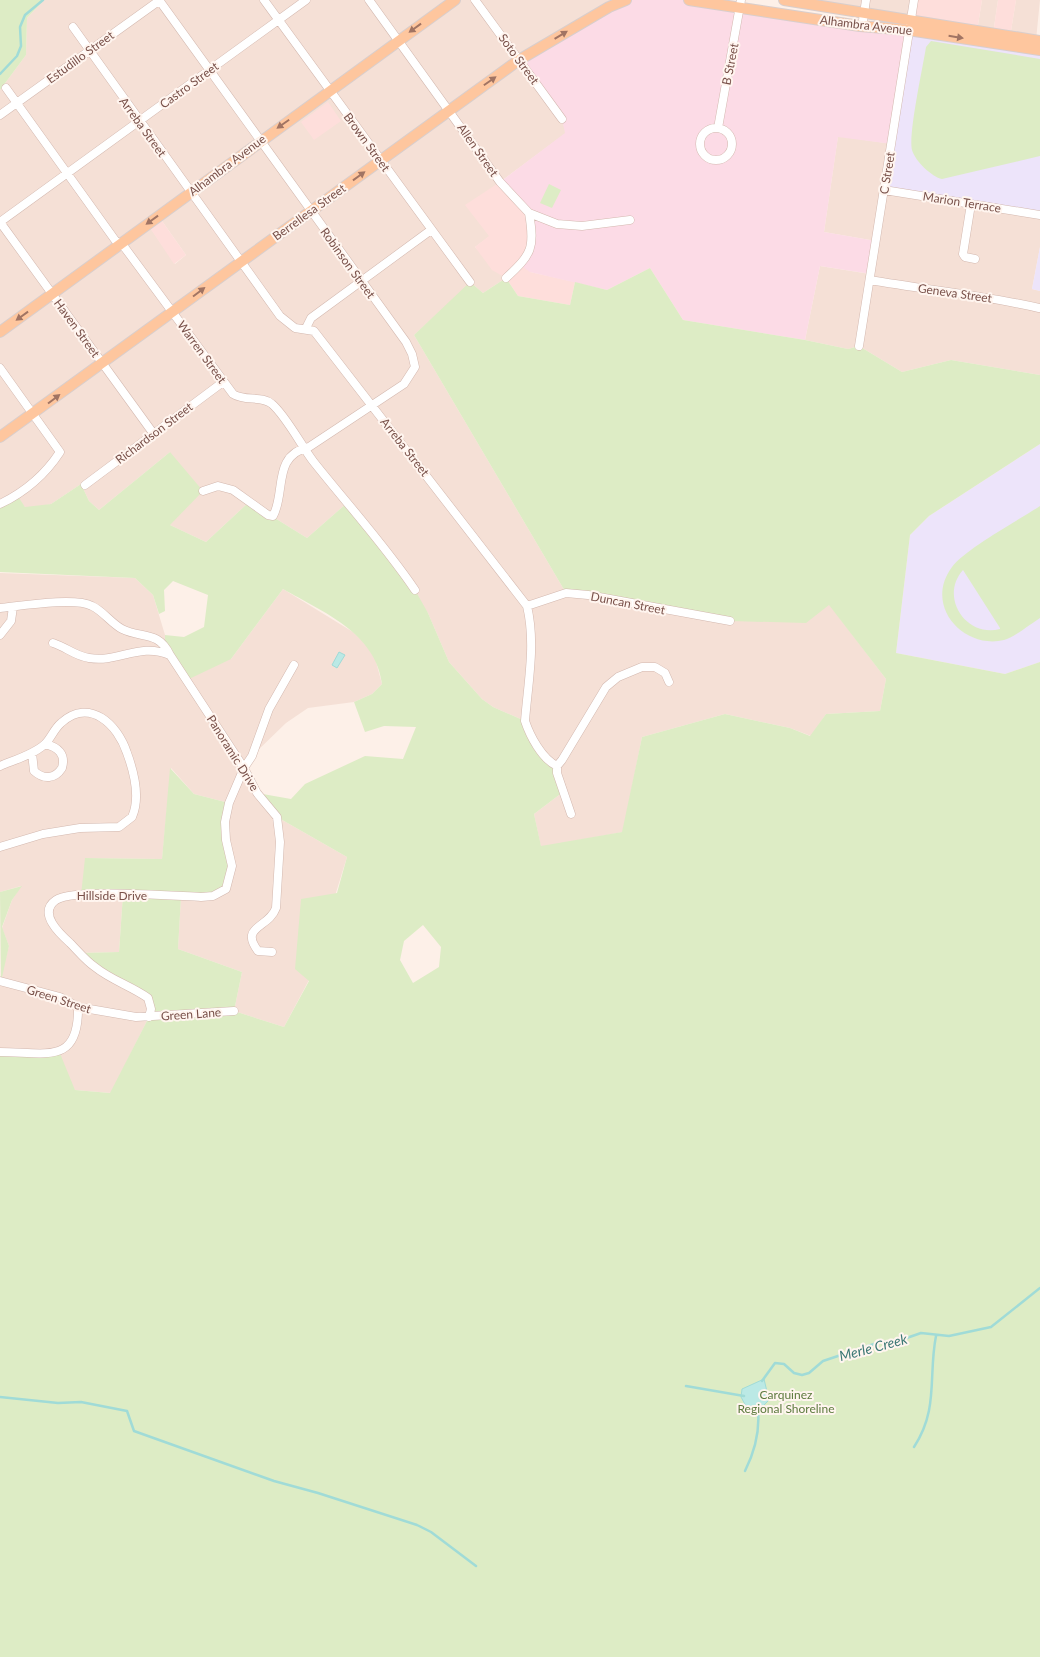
<svg xmlns="http://www.w3.org/2000/svg" width="1040" height="1657" font-family="Lato,sans-serif">
<rect width="100%" height="100%" fill="#fdf0e8"/>
<path fill="#f5e0d6" fill-rule="evenodd" d="M44,0h582l-64,119 4,14 -66,49 -10,54 -15,11 31,31 -23,15 -12,-10 -57,52 152,258 263,11 57,75 -6,32 -54,3 -15,22 -21,-8 -65,-14 -83,23 -19,95 -82,15 -7,-33 29,-22 -38,-71 -32,-14 -11,-8 -33,-37 -21,-49 -81,-110 -40,35 -58,-36 -43,40 -36,-17v-73l-71,58 -10,-9 -8,-17 -30,20 -17,4 -9,-1 -4,-4 -21,1v-414l26,-35 1,-37zM162,221l24,34 -11,9 -24,-35z
M785,0h129l-4,19z
M982,0h16l-5,34 -16,-3z
M1016,0h24l-4,40 -26,-3z
M838,136l54,8 148,71v32l-8,42 8,2v84l-89,-15 -49,12 -43,-26 -11,3 -43,-9 15,-74 50,8 6,-33 -52,-9z
M0,573l135,5 18,17 12,40v9l66,15 52,-70 70,43 13,12 9,14 7,26 -10,10 -18,8 -46,6 -22,15 -34,33 -8,12 33,49 70,40 -38,123 -25,47 -50,-16 8,-39 -64,-23 3,-53 45,-56 3,-37 -35,-9 -23,-26 -9,91 -77,-1 38,36 -4,58 -39,1 68,45 1,19 -38,76 -36,-3 -75,-38v-71l9,-35 -7,-18 10,-28 9,-14 -21,6z"/>
<path fill="#fededb" d="M914,0h68l-5,31 -67,-12z
M998,0h18l-6,37 -17,-3z
M328,102l13,19 -27,19 -13,-18z
M500,182l29,31 1,59 45,10 -5,23 -52,-9 -12,-18 -14,-8 -17,-23 14,-11 -24,-31z
M162,221l24,34 -12,9 -24,-36z"/>
<path fill="#ede4fa" d="M908,30l132,20v165l-156,-25z
M1040,247v44l-8,-2z
M1040,444v218l-35,12 -109,-21 14,-118 19,-19z"/>
<path fill="#fcdbe6" d="M626,0h63l219,30 -16,114 -54,-7 -14,95 52,9 -5,33 -51,-8 -15,74 -122,-20 -33,-52 -43,22 -77,-18 -10,-7 7,-7 2,-45 -29,-31 65,-49 -3,-14 -43,-59z"/>
<path fill="#ddecc5" fill-rule="evenodd" d="M0,0h44l-17,18 -1,37 -26,35z
M931,41l109,18v97l-98,23c-10,-2 -27,-18 -30,-29 -4,-16 11,-83 14,-103z
M549,184l12,6 -9,18 -12,-5z
M650,268l33,52 122,20 43,9 11,-3 43,26 49,-12 89,15v69l-111,72 -19,19 -14,118 109,21 35,-12v995h-1040v-605l59,-1 16,39 35,3 39,-76 1,-15 -45,-27 -25,-22 39,-1 4,-58 -42,1 4,-37 77,1 8,-91 24,26 35,9 -4,19 5,58 -17,16 -32,1 -3,52 64,23 -8,39 50,16 25,-46 -14,-12 6,-70 36,-6 10,-36 -70,-40 -20,-24 34,6 14,-15 60,-28 38,3 13,-32 -32,-1 -19,6 -11,-30 18,-8 10,-10c-6,-51 -59,-72 -99,-95l-52,70 -44,21 -22,-36v-9l19,2 20,-10 4,-32 -35,-14 -9,9 1,21 -6,3 -6,-19 -18,-17 -135,-6v-68l19,-6 6,9 26,-3 30,-20 8,17 10,9 71,-58 33,39 -33,34 36,17 43,-40 58,36 40,-35 68,87 13,23 21,49 33,37 11,8 32,14 3,10 29,35 6,26 -29,22 7,32 81,-14 20,-95 83,-23 65,14 20,8 16,-22 54,-3 6,-32 -57,-74 -23,18 -76,-2 -164,-28 -152,-258 56,-53 13,11 23,-15 12,18 52,9 5,-23 32,8zM423,925l18,22 -2,20 -26,16 -13,-23 4,-19z
M1040,506v112c-8,5 -27,20 -36,22 -40,10 -81,-34 -52,-73 13,-18 67,-47 88,-61zM963,570l37,58v1c-34,9 -61,-32 -37,-59z
M22,886l-10,14 -10,27 7,19 -8,36 -1,-90z"/>
<path fill="#bbe9e5" stroke="#a0dbd7" d="M339,652l6,3 -8,13 -5,-3z
M764,1379l5,21 -11,11 -11,-3 -6,-11 1,-8z"/>
<g fill="none" stroke-linecap="round" stroke-linejoin="round">
<path stroke="#a0dbd7" stroke-width="2.5" d="M0,74l17,-18 4,-10 -1,-19 5,-12 18,-15
M762,1381l13,-18 9,1 10,9 8,2 7,-2 14,-12 57,-19 18,-1 23,-8 28,3 42,-9 49,-39
M686,1386l58,10
M0,1397l58,6 23,-1 46,9 7,20 140,50 44,12 99,32 14,7 45,34
M914,1447c25,-38 14,-71 22,-111
M745,1471c10,-20 15,-39 13,-61"/>
<defs>
<path id="minor" d="M159,0l247,342 6,12 3,13 -11,17 -95,63c-37,8 -23,46 -36,69l-5,-1 -35,-25 -15,-4 -15,5
M264,0l206,282
M369,0l131,182 29,31 28,11 25,2 48,-6
M475,0l87,119
M73,27l207,289 15,12 19,3 213,275c9,38 1,76 -2,115 5,15 17,38 32,45l5,-6 44,-73 12,-10 24,-10h13l10,6 4,9
M862,27l4,-27
M6,88l109,152 10,8 108,146c12,8 29,1 39,10 14,12 29,41 41,57 34,43 71,83 102,129
M0,115l160,-115
M718,128l23,-128
M700 144a16 16 0 1 1 32 0a16 16 0 1 1-32 0Z
M884,190l156,25
M971,204l-8,50 2,3 10,2
M506,278c26,-24 29,-30 23,-65
M870,280c57,10 113,15 169,28
M306,328l5,-10 120,-88
M859,346l55,-346
M0,368l60,84c-15,23 -35,40 -60,52
M153,433l-153,-211 306,-222
M85,485l138,-103
M527,606l39,-13 22,2 142,26
M0,608c20,-2 75,-11 92,-2 11,5 19,17 30,23 20,10 36,1 48,26
M0,635l11,-14 2,-14
M53,643c13,4 22,13 36,15 30,5 50,-16 81,-3l74,113 13,25 20,24 3,25 -4,66c-7,20 -37,18 -18,43l14,1
M32,753l2,18c10,9 21,8 28,-3 4,-14 -4,-21 -17,-24
M0,766c14,-6 33,-11 45,-22 6,-6 9,-15 16,-21 29,-26 57,2 66,30 7,19 14,44 5,64l-13,10 -39,1 -37,6 -43,13
M557,766v7l14,41
M0,981l60,16 18,10 58,10 98,-6
M149,1017l2,-8 -3,-11c-17,-12 -37,-18 -53,-31 -9,-6 -17,-16 -25,-24 -10,-9 -33,-30 -14,-43 18,-12 118,-4 145,-3l12,-1 13,-7 6,-23 -6,-26 -1,-18 4,-19 15,-35 8,-12 17,-47 25,-44
M0,1052c45,0 79,14 78,-45"/>
<path id="major" d="M689,0l171,26 48,4 132,20
M784,0l256,41
M0,332l455,-332
M0,437l519,-377 90,-53 17,-7"/>
</defs>
<use href="#minor" stroke="#d3b8af" stroke-width="9"/>
<use href="#major" stroke="#d9cecc" stroke-width="12"/>
<use href="#minor" stroke="#fff" stroke-width="8"/>
<use href="#major" stroke="#fec69e" stroke-width="10"/>
</g>
<defs><path id="oneway-solid" d="M-6-.8H1V-3.2L6.5 0L1 3.2V.8H-6Z" transform="scale(1.25)"/></defs>
<g fill="#a17463">
<use href="#oneway-solid" transform="translate(415 28) rotate(144)"/>
<use href="#oneway-solid" transform="translate(561 35) rotate(-31)"/>
<use href="#oneway-solid" transform="translate(956 37) rotate(9)"/>
<use href="#oneway-solid" transform="translate(490 81) rotate(-35)"/>
<use href="#oneway-solid" transform="translate(283 124) rotate(145)"/>
<use href="#oneway-solid" transform="translate(359 176) rotate(-36)"/>
<use href="#oneway-solid" transform="translate(152 220) rotate(144)"/>
<use href="#oneway-solid" transform="translate(199 292) rotate(-37)"/>
<use href="#oneway-solid" transform="translate(22 316) rotate(144)"/>
<use href="#oneway-solid" transform="translate(54 399) rotate(-37)"/>
</g>
<g text-anchor="middle" dominant-baseline="central" stroke-width="4" stroke-linejoin="round" paint-order="stroke">
<g font-size="12" fill="#79514a" stroke="#fff5ef">
<text transform="translate(866 25) rotate(7)">Alhambra Avenue</text>
<text transform="translate(80 57) rotate(-36)">Estudillo Street</text>
<text transform="translate(519 59) rotate(54)">Soto Street</text>
<text transform="translate(730 64) rotate(-79)">B Street</text>
<text transform="translate(189 85) rotate(-36)">Castro Street</text>
<text transform="translate(143 127) rotate(54)">Arreba Street</text>
<text transform="translate(367 142) rotate(54)">Brown Street</text>
<text transform="translate(478 150) rotate(55)">Allen Street</text>
<text transform="translate(227 165) rotate(-37)">Alhambra Avenue</text>
<text transform="translate(887 173) rotate(-81)">C Street</text>
<text transform="translate(962 202) rotate(9)">Marion Terrace</text>
<text transform="translate(309 212) rotate(-36)">Berrellesa Street</text>
<text transform="translate(348 263) rotate(54)">Robinson Street</text>
<text transform="translate(955 293) rotate(8)">Geneva Street</text>
<text transform="translate(77 328) rotate(54)">Haven Street</text>
<text transform="translate(202 352) rotate(54)">Warren Street</text>
<text transform="translate(154 433) rotate(-37)">Richardson Street</text>
<text transform="translate(405 447) rotate(52)">Arreba Street</text>
<text transform="translate(628 603) rotate(11)">Duncan Street</text>
<text transform="translate(233 753) rotate(58)">Panoramic Drive</text>
<text x="112" y="895">Hillside Drive</text>
<text transform="translate(59 999) rotate(18)">Green Street</text>
<text transform="translate(191 1014) rotate(-4)">Green Lane</text>
</g>
<g font-size="12" fill="#5d7a3e" stroke="#fff5ef">
<text x="786" y="1394">Carquinez<tspan x="786" dy="14">Regional Shoreline</tspan></text>
</g>
<g font-size="14" font-style="italic" fill="#3a7774" stroke="#fff5ef">
<text transform="translate(873 1347) rotate(-15)">Merle Creek</text>
</g>
</g>
</svg>
